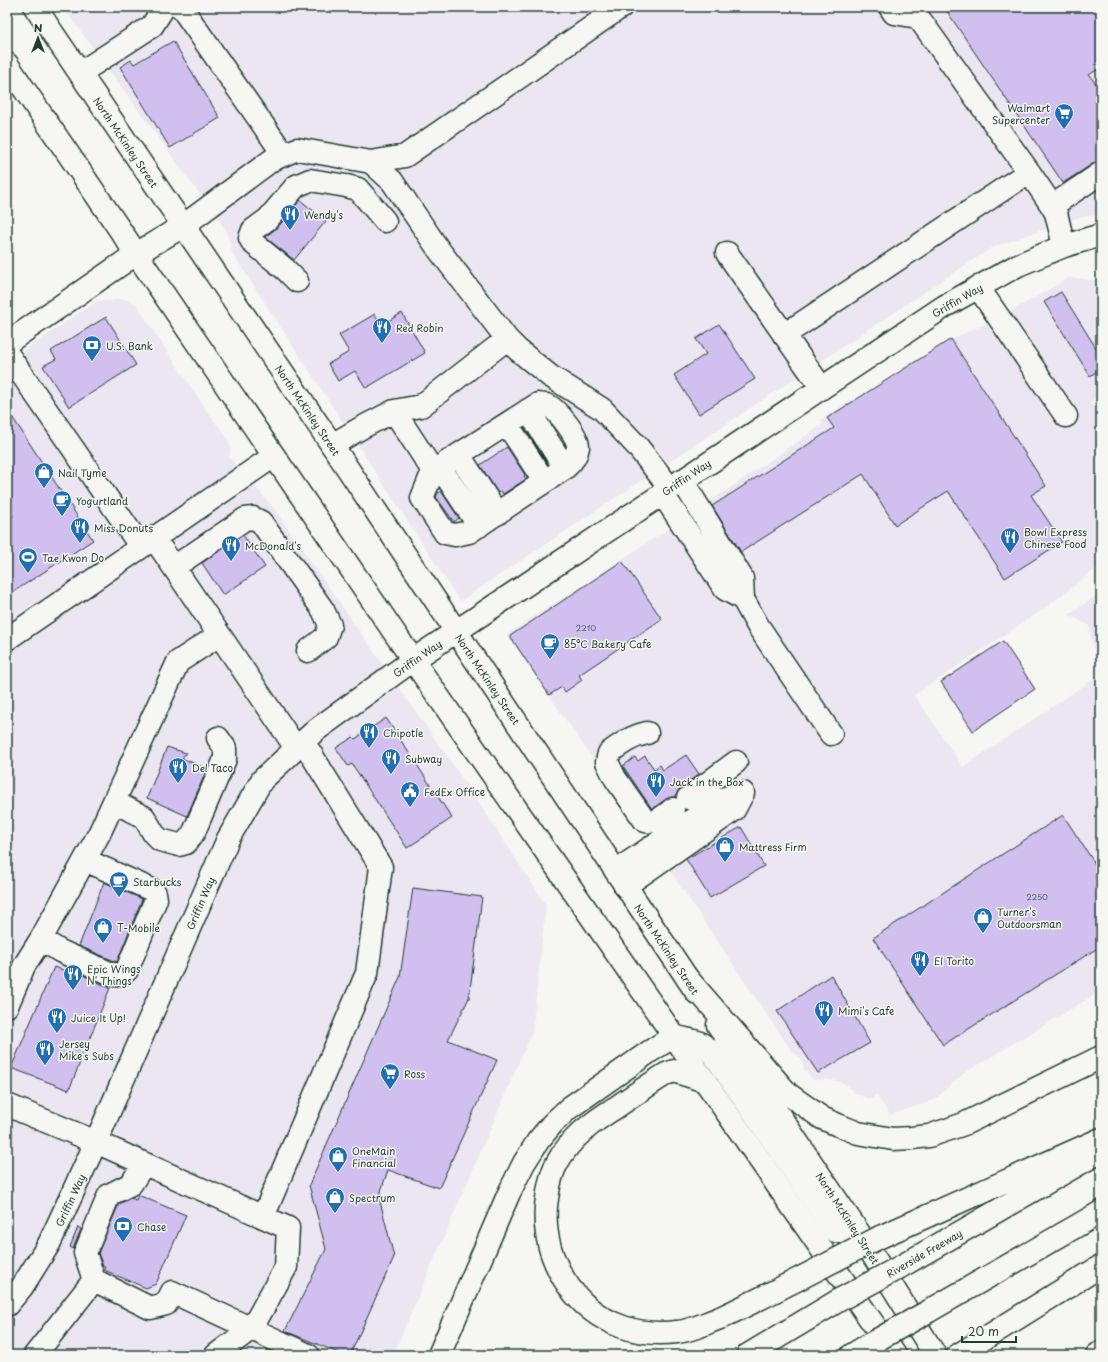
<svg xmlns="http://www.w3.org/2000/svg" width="1108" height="1362" font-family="'Playpen Sans',sans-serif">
<rect width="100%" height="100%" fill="#f6f6f2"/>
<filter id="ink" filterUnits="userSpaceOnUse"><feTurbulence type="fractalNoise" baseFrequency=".025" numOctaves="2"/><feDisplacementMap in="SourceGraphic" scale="8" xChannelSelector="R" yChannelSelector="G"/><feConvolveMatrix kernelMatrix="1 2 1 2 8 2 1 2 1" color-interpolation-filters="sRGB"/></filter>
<g filter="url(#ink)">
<path fill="#ebe6f1" d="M63,7h1038v207l-25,4 -85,30 -531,353 -227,-347 -7,-24z
M1069,278l32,3v113l-11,8 11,16v147l-60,46 -127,84 49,72 135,-91 -9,-51 -20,-10 32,-23v399l-137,82 -30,27 -44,15 -14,-20 -4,4 -5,-1 -11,-4 -11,-10 -6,-3 -26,-2 -9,-9 -1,-8 -2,-4 -10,-8 -154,-228 -130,-187 204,-134 112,-77 -2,-4 134,-82 53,-25z
M118,299l10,1 8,4 72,109 18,23 5,13 -2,8 43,49 201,288 73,111 -14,127 -139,323h-386v-993l90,-61h12z"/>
<path fill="#d1bff0" stroke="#1f3d34" d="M944,7h157v60l-12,8 12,15v71l-7,2 -31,20z
M173,41l47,77 -50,30 -50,-81 11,-7 3,4z
M300,200l26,21 -32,39 -29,-23 13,-10z
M1061,292l40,64v13l-11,7 -46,-74z
M402,313l23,40 -59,35 -11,-17 -17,10 -10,-17 21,-12 -10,-17 36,-21 6,11z
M106,317l30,48 -67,42 -26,-41 13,-7 -5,-8z
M719,324l36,55 -56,35 -25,-39 32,-21 -10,-15z
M951,339l95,147 -15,9 31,47 -57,36 -57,-87 -53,34 -32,-51 -122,78 -29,-46 122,-78 -7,-10z
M7,409l86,131 -86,56v-76l6,-4 -6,-9z
M507,447l18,28 -1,1 2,3 -23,15 -2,-3 -3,2 -18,-28z
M441,491l18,27 -5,4 -18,-25 2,-4z
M243,535l22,32 -42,28 -21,-32z
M622,561l40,58 -83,56 3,5 -17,12 -3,-5 -13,8 -39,-59z
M1003,641l32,48 -62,42 -32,-49z
M386,718l66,100 -45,30 -55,-84 -4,2 -12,-18 17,-11 2,2z
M167,747l19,6 -4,5 25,11 -20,47 -40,-18z
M686,755l13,19 -19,14 -3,5 -1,4h-5l-5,2 -14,10 -29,-43 12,-9 3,4 7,-5 9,13 6,-4 3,5z
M1063,815l38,58v73l-158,99 -70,-107z
M741,827l23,39 -54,32 -24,-39z
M104,882l38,17 -25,63 -38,-16z
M413,888l69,9 -13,101 -21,42 49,20 -58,128 -51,-18 -9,27 15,60 -44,98h-6l-59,-24 41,-82 -17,-64 91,-208z
M54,967l15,5 1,-3 40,19 -41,102 -58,-22z
M831,975l39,68 -52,30 -41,-62z
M138,1195l48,20 -30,69 -10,4 -42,-18 1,-3 -2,-1 -5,-13 21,-49 12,-6 5,2z
M78,1227l3,2 -8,20 -3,-2z"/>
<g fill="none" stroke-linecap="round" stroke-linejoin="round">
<defs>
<path id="minor" d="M181,7l103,148
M890,7l4,6 24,4 111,155 23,34 4,7 8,33
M80,73l72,-47 12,-19
M371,162l21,19 47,69 68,89 11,11 32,26 52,33 35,37 33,42
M1052,206l49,-33
M727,253l94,134
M297,281l-12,-12 -32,-26 -3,-5 3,-8 15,-11 28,-33 14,-6 36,6 12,3 27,32
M978,287l88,129
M784,335l245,-163
M7,343l129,-89 47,-28 89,-66 25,-11 74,13 34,-6 216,-149
M7,353l134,194
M528,410l37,58
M394,411l39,60 -11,27 23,35 10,2 14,-3 96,-64c7,-6 12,-12 13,-21 1,-10 -21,-38 -31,-42 -3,0 -6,0 -9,-1l-105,67
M507,424l37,57
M332,445l29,-17 33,-17 27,-5 86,-67
M459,455l38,59
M440,467l39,59
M662,493l63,96 18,10 -1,-21 -60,-98
M154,538l142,210
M174,567l71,-48 8,-1 8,4 62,88 7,15 -4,12 -18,14
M743,599l15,27 73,108
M7,639l267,-183
M647,733c-15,3 -26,11 -38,20l-2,9 8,16 30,43c11,3 19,-5 28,-12
M688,798l48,-36
M114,802l30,15 10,17 6,6 19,5 7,-2 8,-11 31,-73v-11l-7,-10
M616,871l109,-73 18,-5 -9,17 -109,76
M41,939l19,12 54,24 8,-1 5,-4 29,-71 -1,-6 -3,-3 -67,-30
M7,1006l17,-40 17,-27 58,-105 79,-172 41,-27
M7,1105l89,37 192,86 -2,39 -34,61 -36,27
M144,1164l-13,20 -22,11 -24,58 9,27 56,28 16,-4 6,-12 136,63
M263,1217l104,-244 14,-106 -78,-126
M7,1305l15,-18 27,-43 47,-102 132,-303 34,-59 54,-50 97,-70 532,-354 73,-41 46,-19 37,-11
M35,1355l59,-75"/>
<path id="major" d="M35,7l297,438 365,548
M7,64l406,596 482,695
M718,1025l143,211 74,119"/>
<path id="highway" d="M687,978l101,116 34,24 16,7 20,8 35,6 18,-1 18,-2 35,-12 137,-67
M705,1081l-31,-10 -8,3c-16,10 -32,21 -48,32 -24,15 -47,31 -61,57 -7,13 -9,28 -11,43 -4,52 27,104 77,121 17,6 36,7 54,5 14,-1 29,-9 43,-14 34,-16 67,-33 100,-50
M880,1237l221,-98
M900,1267l198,-114
M929,1311l172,-99
M439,1355l70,-162 15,-30 14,-22 14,-17 17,-16 80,-56 25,-16c21,7 24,1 40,19l121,176 26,5
M748,1355l93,-56
M852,1355l18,-11
M958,1355l143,-89
M1097,1355l4,-3"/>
</defs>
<use href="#minor" stroke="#1f3d34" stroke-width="25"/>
<use href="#major" stroke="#1f3d34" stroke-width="25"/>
<use href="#highway" stroke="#1f3d34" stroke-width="25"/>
<use href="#minor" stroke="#f6f6f2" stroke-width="22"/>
<use href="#major" stroke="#f6f6f2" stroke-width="22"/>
<use href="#highway" stroke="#f6f6f2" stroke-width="22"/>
<defs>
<path id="highway-bridge" d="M820,1268l60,-31
M841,1299l59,-32
M870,1344l59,-33"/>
</defs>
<use href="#highway-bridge" stroke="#1f3d34" stroke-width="25" stroke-linecap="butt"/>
<use href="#highway-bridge" stroke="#f6f6f2" stroke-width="22"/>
</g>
</g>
<defs>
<symbol id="supermarket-pin" viewBox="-11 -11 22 30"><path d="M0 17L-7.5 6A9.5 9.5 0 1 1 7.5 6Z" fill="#1f6fb2" stroke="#f6f6f2"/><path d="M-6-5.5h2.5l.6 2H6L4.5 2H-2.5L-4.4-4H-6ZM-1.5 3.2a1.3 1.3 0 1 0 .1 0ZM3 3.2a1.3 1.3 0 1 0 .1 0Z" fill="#fff"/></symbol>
<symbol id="restaurant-pin" viewBox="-11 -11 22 30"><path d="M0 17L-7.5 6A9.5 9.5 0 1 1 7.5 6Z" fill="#1f6fb2" stroke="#f6f6f2"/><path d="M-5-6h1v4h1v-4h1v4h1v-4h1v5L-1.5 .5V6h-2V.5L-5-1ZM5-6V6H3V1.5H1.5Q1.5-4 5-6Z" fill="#fff"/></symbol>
<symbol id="bank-pin" viewBox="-11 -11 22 30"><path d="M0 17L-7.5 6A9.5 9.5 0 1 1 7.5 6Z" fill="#1f6fb2" stroke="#f6f6f2"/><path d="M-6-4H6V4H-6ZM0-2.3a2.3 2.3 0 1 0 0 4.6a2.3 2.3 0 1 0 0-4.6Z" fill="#fff"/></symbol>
<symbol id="shop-pin" viewBox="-11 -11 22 30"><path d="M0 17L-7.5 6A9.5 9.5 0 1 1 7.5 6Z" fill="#1f6fb2" stroke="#f6f6f2"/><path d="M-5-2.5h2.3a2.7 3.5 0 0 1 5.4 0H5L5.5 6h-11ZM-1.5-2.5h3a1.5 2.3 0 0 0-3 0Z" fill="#fff"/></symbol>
<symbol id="cafe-pin" viewBox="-11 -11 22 30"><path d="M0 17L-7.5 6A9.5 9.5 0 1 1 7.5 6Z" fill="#1f6fb2" stroke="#f6f6f2"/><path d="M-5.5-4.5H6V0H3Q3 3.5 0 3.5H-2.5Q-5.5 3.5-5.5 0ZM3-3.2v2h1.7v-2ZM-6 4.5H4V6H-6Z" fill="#fff"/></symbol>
<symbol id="stadium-pin" viewBox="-11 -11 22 30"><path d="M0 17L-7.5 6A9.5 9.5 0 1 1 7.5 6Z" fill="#1f6fb2" stroke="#f6f6f2"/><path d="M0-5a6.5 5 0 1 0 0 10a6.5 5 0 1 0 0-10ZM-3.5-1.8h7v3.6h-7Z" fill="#fff"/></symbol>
<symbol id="civic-pin" viewBox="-11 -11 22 30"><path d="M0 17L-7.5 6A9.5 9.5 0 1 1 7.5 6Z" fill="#1f6fb2" stroke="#f6f6f2"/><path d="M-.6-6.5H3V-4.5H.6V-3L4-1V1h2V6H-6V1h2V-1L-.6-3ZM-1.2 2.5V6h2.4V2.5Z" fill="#fff"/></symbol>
</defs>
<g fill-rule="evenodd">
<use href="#supermarket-pin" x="1053" y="102" width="22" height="30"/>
<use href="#restaurant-pin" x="279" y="203" width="22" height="30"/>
<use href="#restaurant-pin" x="371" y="316" width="22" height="30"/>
<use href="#bank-pin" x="81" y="334" width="22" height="30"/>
<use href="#shop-pin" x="33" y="461" width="22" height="30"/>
<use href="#cafe-pin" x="51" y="489" width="22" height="30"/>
<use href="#restaurant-pin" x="69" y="516" width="22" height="30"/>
<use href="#restaurant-pin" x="999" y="526" width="22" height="30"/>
<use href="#restaurant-pin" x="220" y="534" width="22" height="30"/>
<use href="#stadium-pin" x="17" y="546" width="22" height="30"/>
<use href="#cafe-pin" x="539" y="632" width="22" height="30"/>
<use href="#restaurant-pin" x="358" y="721" width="22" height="30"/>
<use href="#restaurant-pin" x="380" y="747" width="22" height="30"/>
<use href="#restaurant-pin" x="167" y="756" width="22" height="30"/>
<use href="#restaurant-pin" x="645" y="770" width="22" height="30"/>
<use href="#civic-pin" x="399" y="780" width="22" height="30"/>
<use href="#shop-pin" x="714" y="835" width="22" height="30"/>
<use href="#cafe-pin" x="108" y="870" width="22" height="30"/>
<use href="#shop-pin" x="972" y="906" width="22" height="30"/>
<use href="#shop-pin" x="92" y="916" width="22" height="30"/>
<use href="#restaurant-pin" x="909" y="949" width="22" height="30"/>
<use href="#restaurant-pin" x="62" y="963" width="22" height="30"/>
<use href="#restaurant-pin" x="813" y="999" width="22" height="30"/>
<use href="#restaurant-pin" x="46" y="1006" width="22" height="30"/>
<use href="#restaurant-pin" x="34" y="1038" width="22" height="30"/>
<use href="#supermarket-pin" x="379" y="1062" width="22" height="30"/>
<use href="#shop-pin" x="327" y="1145" width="22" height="30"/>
<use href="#shop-pin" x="324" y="1186" width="22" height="30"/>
<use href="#bank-pin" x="112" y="1215" width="22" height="30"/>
</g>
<g text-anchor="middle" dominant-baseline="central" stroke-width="3" stroke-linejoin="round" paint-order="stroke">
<g font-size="8" fill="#4c5e63">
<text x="586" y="628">2210</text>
<text x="1037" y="897">2250</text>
</g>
<g font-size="10" fill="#1f3d34" stroke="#f6f6f2" text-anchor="start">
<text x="1050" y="107" text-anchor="end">Walmart<tspan x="1050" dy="12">Supercenter</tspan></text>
<text x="304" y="214">Wendy's</text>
<text x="396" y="327">Red Robin</text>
<text x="106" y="345">U.S. Bank</text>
<text x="58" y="472">Nail Tyme</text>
<text x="76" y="500">Yogurtland</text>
<text x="94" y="527">Miss Donuts</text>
<text x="1024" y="531">Bowl Express<tspan x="1024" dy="12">Chinese Food</tspan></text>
<text x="245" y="545">McDonald's</text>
<text x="42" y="557">Tae Kwon Do</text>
<text x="564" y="643">85°C Bakery Cafe</text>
<text x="383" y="732">Chipotle</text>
<text x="405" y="758">Subway</text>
<text x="192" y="767">Del Taco</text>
<text x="670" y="781">Jack in the Box</text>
<text x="424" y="791">FedEx Office</text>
<text x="739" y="846">Mattress Firm</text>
<text x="133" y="881">Starbucks</text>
<text x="997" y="911">Turner's<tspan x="997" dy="12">Outdoorsman</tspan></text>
<text x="117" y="927">T-Mobile</text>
<text x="934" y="960">El Torito</text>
<text x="87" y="968">Epic Wings<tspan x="87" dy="12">N' Things</tspan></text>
<text x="838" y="1010">Mimi's Cafe</text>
<text x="71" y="1017">Juice It Up!</text>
<text x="59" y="1043">Jersey<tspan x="59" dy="12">Mike's Subs</tspan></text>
<text x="404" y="1073">Ross</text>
<text x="352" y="1150">OneMain<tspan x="352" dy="12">Financial</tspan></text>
<text x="349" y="1197">Spectrum</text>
<text x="137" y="1226">Chase</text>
</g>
<g font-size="10" fill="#1f3d34" stroke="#f6f6f2">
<text transform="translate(126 142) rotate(56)">North McKinley Street</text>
<text transform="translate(957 300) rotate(-30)">Griffin Way</text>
<text transform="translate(308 410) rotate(56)">North McKinley Street</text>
<text transform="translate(686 477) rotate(-34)">Griffin Way</text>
<text transform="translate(417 658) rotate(-35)">Griffin Way</text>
<text transform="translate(488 679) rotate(56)">North McKinley Street</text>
<text transform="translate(200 903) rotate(-67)">Griffin Way</text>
<text transform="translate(667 949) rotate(56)">North McKinley Street</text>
<text transform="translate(70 1200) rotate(-65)">Griffin Way</text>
<text transform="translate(848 1218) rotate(57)">North McKinley Street</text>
<text transform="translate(924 1253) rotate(-30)">Riverside Freeway</text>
</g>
</g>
<rect width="1108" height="1362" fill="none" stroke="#f6f6f2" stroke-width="24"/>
<rect x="12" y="12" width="1084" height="1338" fill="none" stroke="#1f3d34" stroke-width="1.5" filter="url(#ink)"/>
<g transform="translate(38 38)" stroke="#f6f6f2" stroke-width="3" paint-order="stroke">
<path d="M0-3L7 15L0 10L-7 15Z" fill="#1f3d34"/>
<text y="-6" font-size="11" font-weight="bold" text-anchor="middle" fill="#1f3d34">N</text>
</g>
<path d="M962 1336v6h54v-6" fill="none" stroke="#1f3d34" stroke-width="2"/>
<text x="968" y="1336" font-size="12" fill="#1f3d34" stroke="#f6f6f2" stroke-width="3" paint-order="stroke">20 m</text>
</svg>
